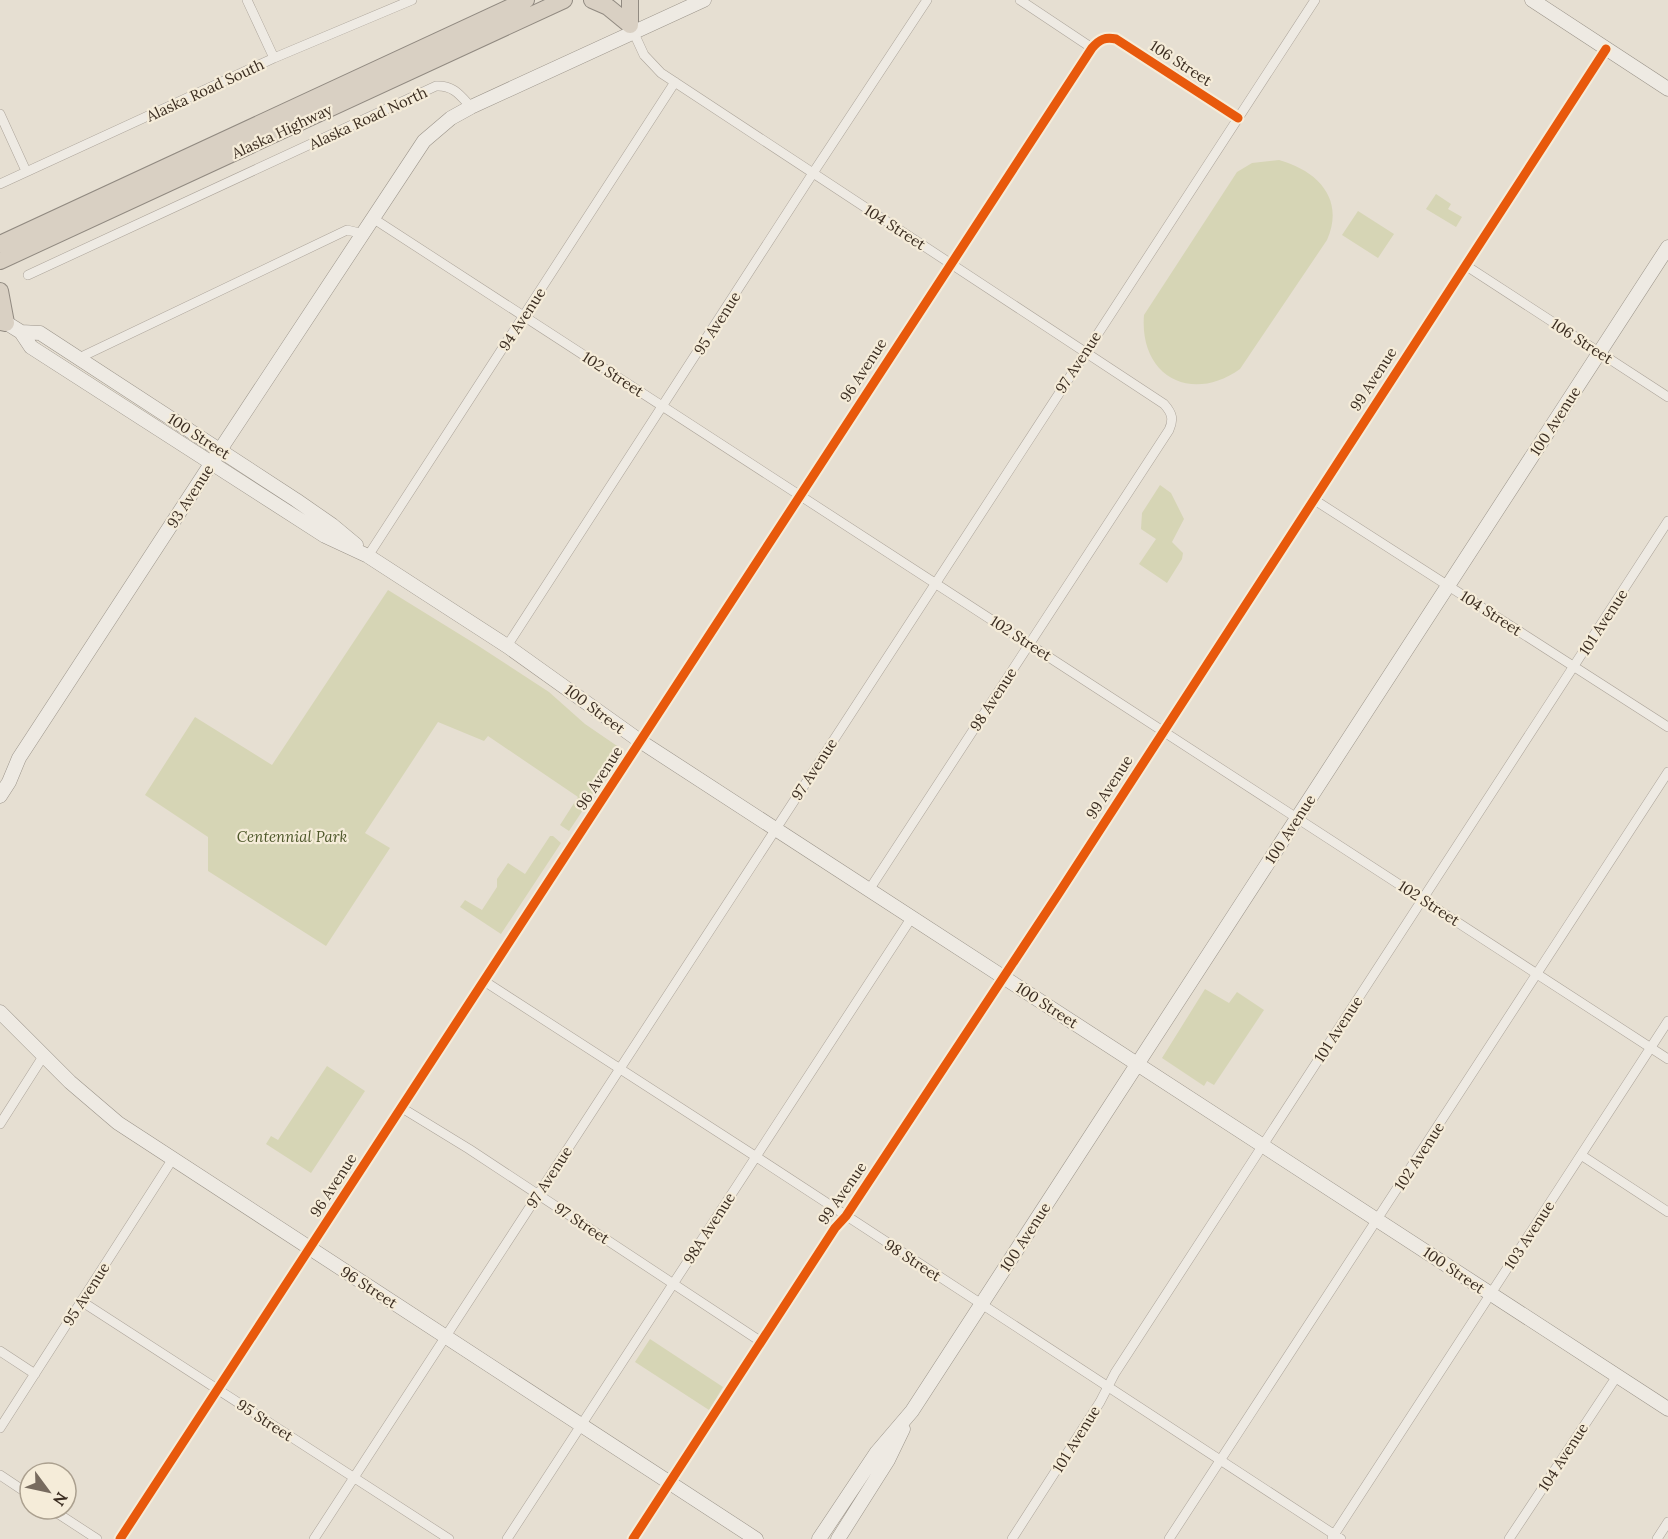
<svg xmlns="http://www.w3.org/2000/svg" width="1668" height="1539" font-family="Lora,serif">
<rect width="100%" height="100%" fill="#e6dfd2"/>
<path fill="#d6d5b5" d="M1279,160c39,11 66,39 48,80l-87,129c-49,35 -101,7 -96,-54l93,-143 15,-9z
M1436,194l15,10 -3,5 14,8 -6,10 -30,-18z
M1358,211l36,23 -16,24 -36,-23z
M1160,485l11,8 13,26 -12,23 11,11 -1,6 -15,24 -28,-19 17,-25 -15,-10 1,-16z
M388,590l89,55 72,47 36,32 38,26 -54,81 -9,-6 18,-28 -90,-61 -4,5 -46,-19 -73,111 25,15 -64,98 -118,-75v-34l-63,-42 50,-78 77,48z
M550,836h3l8,7 -60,91 -41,-27 5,-7 17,10 15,-23v-8l11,-16 17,11z
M1205,989l24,14 8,-11 27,18 -50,75 -7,-4 -3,5 -42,-28z
M327,1066l38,25 -54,82 -45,-29 5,-8 7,4z
M650,1339l73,48 -14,23 -74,-48z"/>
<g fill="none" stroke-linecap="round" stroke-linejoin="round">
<defs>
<path id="street" d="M247,0l27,58
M1020,0l72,48
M632,29l12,26 17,18 503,331c8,9 10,15 5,26l-300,460
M0,114l26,57
M0,184l274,-126 138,-58
M374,219l1294,840
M1465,265l203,132
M28,275l408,-189c17,-1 24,9 35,21
M79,358l268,-128 17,4
M1313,499l355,228
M368,556l307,-474
M507,646l306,-473 114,-173
M484,981l271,175 586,383
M402,1108l67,41 291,192
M0,1124l44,-69
M1581,1155l87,57
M81,1301l368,238
M0,1351l35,23
M0,1428l172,-268
M0,1475l30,20
M51,1509l46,30
M1332,1538l336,-517
M120,1539l972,-1491c8,-9 13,-11 24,-9l122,79
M314,1539l1001,-1539
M507,1539l405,-622
M633,1539l202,-311 11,-12 213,-323 547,-844
M1012,1539l88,-137 15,-29 553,-852
M1169,1539l499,-767
M1509,1539l108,-163
M1657,1539l11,-17"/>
<path id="secondary" d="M1532,0l136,89
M0,319l21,13 10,15 294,189 43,20 139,90 133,95 1028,668
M21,332l19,1 256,167 36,25 24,20
M0,796l9,-14 10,-24 201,-308 204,-309 27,-23 20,-11 233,-107
M0,1012l70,70 48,41 638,416
M819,1539l58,-87 35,-41 756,-1164
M838,1539l50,-79 15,-31"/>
<path id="highway" d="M592,0l16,7 22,18
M630,0v25
M0,244l526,-244
M0,261l564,-261
M0,291l6,32 -6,-1"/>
</defs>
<use href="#street" stroke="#aca49a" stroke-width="10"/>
<use href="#secondary" stroke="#9b948a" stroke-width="15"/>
<use href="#highway" stroke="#918a81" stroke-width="18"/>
<use href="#street" stroke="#eeeae3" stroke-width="9"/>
<use href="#secondary" stroke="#eeeae3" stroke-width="14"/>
<use href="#highway" stroke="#d9d0c3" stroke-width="16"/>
<defs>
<path id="cycleway" d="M120,1539l972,-1491c8,-9 13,-11 24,-9l122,79
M633,1539l202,-311 11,-12 213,-323 547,-844"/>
</defs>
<use href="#cycleway" stroke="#f5ecd9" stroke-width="13"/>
<use href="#cycleway" stroke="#e8590c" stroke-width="9"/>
</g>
<g text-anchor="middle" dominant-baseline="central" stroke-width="4.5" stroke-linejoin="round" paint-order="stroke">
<g font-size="15" fill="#3b2d21" stroke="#f5ecd9">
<text transform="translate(1181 63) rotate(33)">106 Street</text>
<text transform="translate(205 90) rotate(-25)">Alaska Road South</text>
<text transform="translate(368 118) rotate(-25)">Alaska Road North</text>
<text transform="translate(282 131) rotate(-25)">Alaska Highway</text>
<text transform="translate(895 227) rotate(33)">104 Street</text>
<text transform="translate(522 319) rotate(-57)">94 Avenue</text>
<text transform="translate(717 323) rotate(-57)">95 Avenue</text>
<text transform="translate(1582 341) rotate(33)">106 Street</text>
<text transform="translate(1078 362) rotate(-57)">97 Avenue</text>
<text transform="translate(863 370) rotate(-57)">96 Avenue</text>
<text transform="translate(613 374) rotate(33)">102 Street</text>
<text transform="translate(1373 379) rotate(-57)">99 Avenue</text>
<text transform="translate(1555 421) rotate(-57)">100 Avenue</text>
<text transform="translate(199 436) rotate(33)">100 Street</text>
<text transform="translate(190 496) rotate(-57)">93 Avenue</text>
<text transform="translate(1491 613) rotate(33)">104 Street</text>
<text transform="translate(1603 622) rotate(-57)">101 Avenue</text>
<text transform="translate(1021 638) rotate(33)">102 Street</text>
<text transform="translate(993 699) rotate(-57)">98 Avenue</text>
<text transform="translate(595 709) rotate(37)">100 Street</text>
<text transform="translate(814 769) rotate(-57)">97 Avenue</text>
<text transform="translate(599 778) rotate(-57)">96 Avenue</text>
<text transform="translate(1109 787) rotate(-57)">99 Avenue</text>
<text transform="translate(1290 829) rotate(-57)">100 Avenue</text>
<text transform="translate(1429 903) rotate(33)">102 Street</text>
<text transform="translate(1047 1005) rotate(33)">100 Street</text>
<text transform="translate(1338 1029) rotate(-57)">101 Avenue</text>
<text transform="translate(1419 1156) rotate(-57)">102 Avenue</text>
<text transform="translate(549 1177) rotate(-57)">97 Avenue</text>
<text transform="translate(333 1185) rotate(-57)">96 Avenue</text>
<text transform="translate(842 1193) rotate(-55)">99 Avenue</text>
<text transform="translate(582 1223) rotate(33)">97 Street</text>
<text transform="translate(709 1228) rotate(-57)">98A Avenue</text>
<text transform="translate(1529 1235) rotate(-57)">103 Avenue</text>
<text transform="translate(1025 1237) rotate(-57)">100 Avenue</text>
<text transform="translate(913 1260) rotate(33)">98 Street</text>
<text transform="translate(1454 1270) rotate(34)">100 Street</text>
<text transform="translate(369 1287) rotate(33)">96 Street</text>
<text transform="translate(86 1294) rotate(-57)">95 Avenue</text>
<text transform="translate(265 1420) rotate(33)">95 Street</text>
<text transform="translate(1076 1439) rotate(-58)">101 Avenue</text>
<text transform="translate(1563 1457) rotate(-57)">104 Avenue</text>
</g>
<g font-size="15" font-style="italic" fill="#4d5729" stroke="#f5ecd9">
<text x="292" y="836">Centennial Park</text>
</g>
</g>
<g transform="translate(48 1491) rotate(123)"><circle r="28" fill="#f5ecd9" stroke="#aba08f" stroke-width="1.5"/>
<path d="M0-4.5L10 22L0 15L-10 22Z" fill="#776b5f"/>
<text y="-9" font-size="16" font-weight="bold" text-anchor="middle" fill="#3b2d21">N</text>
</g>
</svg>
